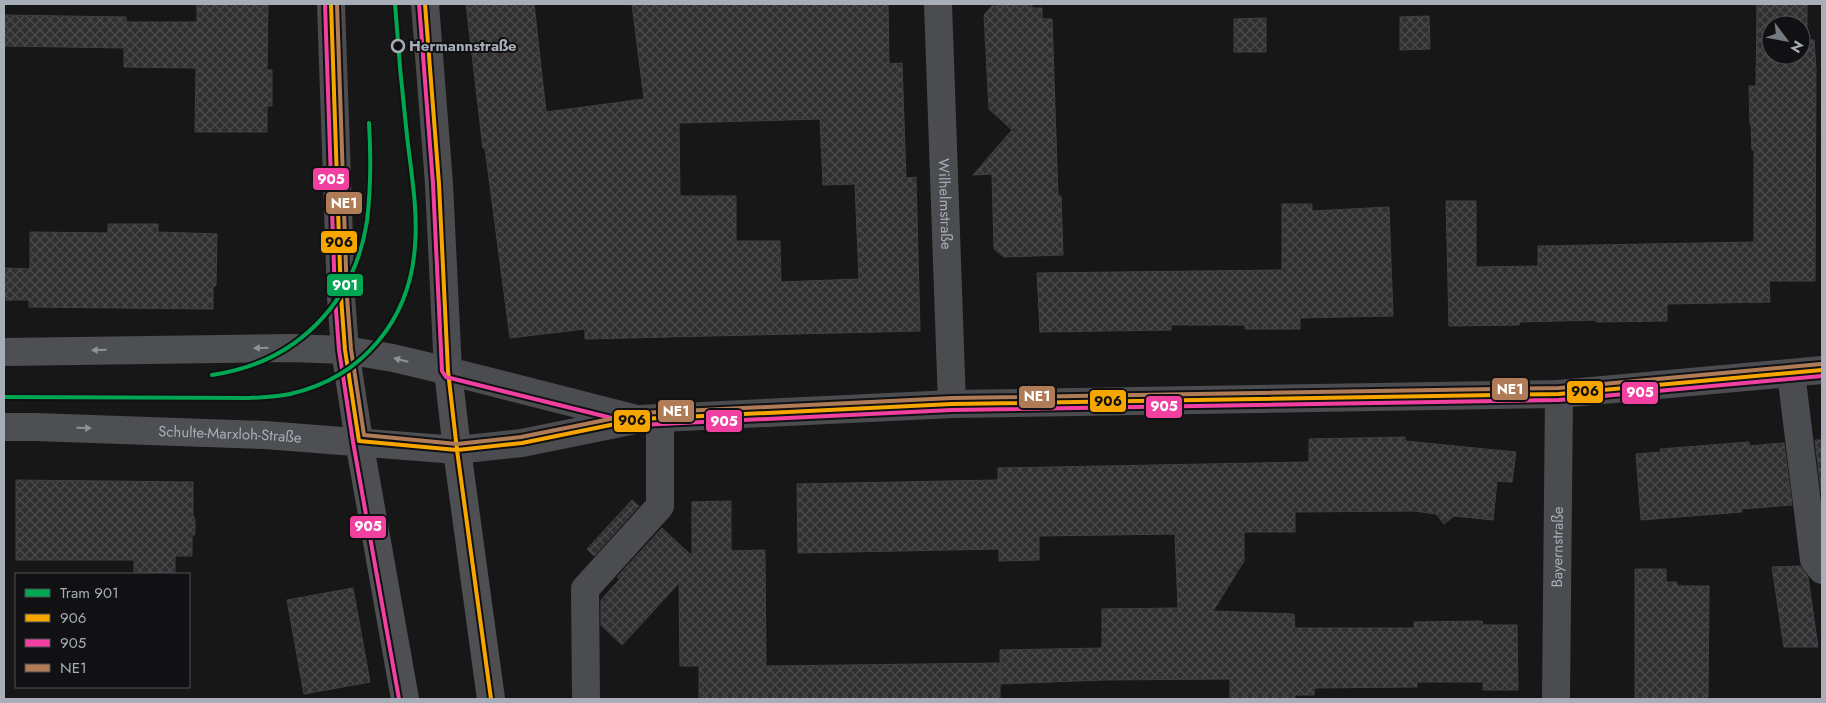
<svg xmlns="http://www.w3.org/2000/svg" width="1826" height="703" font-family="Jost,sans-serif">
<defs>
<pattern id="building-cross-hatch" width="8" height="8" patternUnits="userSpaceOnUse" patternTransform="scale(1.25)"><rect width="8" height="8" fill="#303031"/><path d="M0 0l8 8M0 8l8-8" fill="none" stroke="#4b4b4d"/></pattern>
</defs>
<rect width="100%" height="100%" fill="#171717"/>
<path fill="url(#building-cross-hatch)" stroke="#3f4043" fill-rule="evenodd" d="M197,4h71l-1,66h5v36h-5v26h-72l1,-64 -72,-1v-19l-120,-2v-31l122,2v5h71z
M466,4h68l12,108 98,-13 -12,-95h256l1,60 13,-1 4,115 10,-1 4,154 -335,8v-10l-75,9 -25,-190h-2zM820,119l3,66 32,-1 4,95 -78,3 -1,-41h-44v-45h-56l-1,-73z
M1032,4v4h10v11h10l6,177h3l2,59 -59,2 -10,-8 -2,-75 -19,1 39,-45 -23,-21 -5,-94 8,-9z
M1757,4h50v36h7l2,30 -1,211h-46l1,21 -103,2v17l-71,1v-2l-76,2 -1,3 -70,1 -3,-125h30v66l62,-1v-20l216,-4v-92h-2l-1,-26h-1l-1,-38h7zM1771,25h30v30h-30z
M1429,16l1,33 -30,1v-33z
M1266,18v34h-32v-33z
M1282,204h30v7l77,-4 4,109 -93,2v11h-55v-4h-74v5l-131,2 -3,-59 245,-3z
M108,224h50v8l59,2 -1,52h-3v23l-184,-2v-7h-25v-32l26,1v-37l78,1z
M1405,437v4l111,11 -4,30 -15,-1 -4,39 -39,-4 -10,8 -8,-10 -22,-3 -119,1v20h-51v29l-31,50 81,3 1,14h119v-6l68,-1 1,4h34l1,65h-35v-8h-66v5l-103,1v7h-19v4h-65v-20l-127,1 -103,4v-34l102,-2v-39l76,-1 -3,-74 -136,2v24l-40,1v-12l-201,4 -1,-69 201,-4v-12l311,-6v-23z
M1815,440h7v59z
M1749,442v4l35,-3 8,62 -51,4 1,3 -101,8 -5,-66 25,-2 -1,-3z
M16,480l177,2v33l2,5v14l-3,3v19h-17v17l-41,-1v-12h-118z
M632,500l7,6 -45,50 -7,-7z
M731,501v50l34,-1 1,116 234,-3v36h-301v-33h-19l-1,-83 -57,62 -21,-20v-25l19,-21 -3,-2 45,-49 30,28v-54z
M1800,566l8,11 10,70h-34l-12,-80z
M1635,569h31v13h11v4h32l-1,113h-73z
M353,588l17,94 -66,12 -17,-94z"/>
<g fill="none" stroke-linecap="round" stroke-linejoin="round">
<g stroke="#4b4c50" stroke-width="28">
<path d="M331,4l10,293 4,53"/>
<path d="M425,4l14,180 9,187 185,47"/>
<path id="s1" d="M938,4l14,400"/>
<path d="M1791,373l23,187 8,10"/>
<path d="M457,450l65,-7 118,-24 312,-15 607,-10 263,-24"/>
<path d="M586,699l-1,-110 75,-83v-88"/>
<path id="s2" d="M1556,699l3,-305"/>
</g>
<g stroke="#4d4f52" stroke-width="28">
<path d="M345,350l14,91 46,258"/>
<path d="M4,352l287,-4 54,2 48,8 55,13 9,79 34,249"/>
<path id="s3" d="M4,427h31l230,8 192,15"/>
</g>
<defs>
<path id="bus-1" d="M331,4l10,293 4,53 14,91 98,9 65,-7 118,-24 312,-15 607,-10 263,-24
M425,4l14,180 9,187 9,79 34,249"/>
<path id="bus-2" d="M325,4l10,293 4,53 14,92 46,257
M419,4l14,180 9,187 4,6 194,48 312,-15 607,-10 263,-24"/>
<path id="bus-3" d="M337,4l10,293 4,52 13,86 93,9 64,-7 119,-24 312,-15 607,-10 262,-24"/>
</defs>
<use href="#bus-1" stroke="#111113" stroke-width="8"/>
<use href="#bus-2" stroke="#111113" stroke-width="8"/>
<use href="#bus-3" stroke="#111113" stroke-width="8"/>
<use href="#bus-1" stroke="#f7a600" stroke-width="4"/>
<use href="#bus-2" stroke="#f240a1" stroke-width="4"/>
<use href="#bus-3" stroke="#b07c57" stroke-width="4"/>
<defs>
<path id="tram-1" d="M212,375c83,-12 142,-70 155,-154 4,-33 4,-65 2,-98
M4,397l245,1c14,-1 28,-1 41,-4 74,-17 120,-75 125,-148 3,-37 -4,-74 -8,-110 -5,-44 -9,-88 -12,-132"/>
</defs>
<use href="#tram-1" stroke="#111113" stroke-width="8"/>
<use href="#tram-1" stroke="#00a651" stroke-width="4"/>
</g>
<defs><path id="oneway-solid" d="M-6-.8H1V-3.2L6.5 0L1 3.2V.8H-6Z" transform="scale(1.25)"/></defs>
<g fill="#8c9299">
<use href="#oneway-solid" transform="translate(261 348) rotate(179)"/>
<use href="#oneway-solid" transform="translate(99 350) rotate(179)"/>
<use href="#oneway-solid" transform="translate(401 360) rotate(-166)"/>
<use href="#oneway-solid" transform="translate(84 428) rotate(2)"/>
</g>
<circle fill="#111113" stroke="#a7aeb8" stroke-width="2.5" cx="398" cy="46" r="6"/>
<g text-anchor="middle" dominant-baseline="central" stroke-width="4" stroke-linejoin="round" paint-order="stroke">
<g font-size="15" font-weight="bold" fill="#a7aeb8" stroke="#111113" text-anchor="start">
<text x="409" y="46">Hermannstraße</text>
</g>
<g font-size="15" fill="#a7aeb8" stroke="#111113">
<text stroke="none"><textPath href="#s1" startOffset="200">Wilhelmstraße</textPath></text>
<text stroke="none"><textPath href="#s3" startOffset="226">Schulte-Marxloh-Straße</textPath></text>
<text stroke="none"><textPath href="#s2" startOffset="152">Bayernstraße</textPath></text>
</g>
</g>
<g stroke="#111113" stroke-width="2">
<rect x="312" y="167" width="38" height="24" rx="5" fill="#f240a1"/>
<rect x="325" y="191" width="38" height="24" rx="5" fill="#b07c57"/>
<rect x="320" y="230" width="38" height="24" rx="5" fill="#f7a600"/>
<rect x="326" y="273" width="38" height="24" rx="5" fill="#00a651"/>
<rect x="1491" y="377" width="38" height="24" rx="5" fill="#b07c57"/>
<rect x="1566" y="380" width="38" height="24" rx="5" fill="#f7a600"/>
<rect x="1621" y="381" width="38" height="24" rx="5" fill="#f240a1"/>
<rect x="1018" y="385" width="38" height="24" rx="5" fill="#b07c57"/>
<rect x="1089" y="389" width="38" height="24" rx="5" fill="#f7a600"/>
<rect x="1145" y="395" width="38" height="24" rx="5" fill="#f240a1"/>
<rect x="657" y="399" width="38" height="24" rx="5" fill="#b07c57"/>
<rect x="613" y="409" width="38" height="24" rx="5" fill="#f7a600"/>
<rect x="705" y="409" width="38" height="24" rx="5" fill="#f240a1"/>
<rect x="349" y="515" width="38" height="24" rx="5" fill="#f240a1"/>
</g>
<g font-size="14" text-anchor="middle" font-weight="bold" fill="#fff">
<text x="331" y="184">905</text>
<text x="344" y="208">NE1</text>
<text x="345" y="290">901</text>
<text x="1510" y="394">NE1</text>
<text x="1640" y="397">905</text>
<text x="1037" y="401">NE1</text>
<text x="1164" y="411">905</text>
<text x="676" y="416">NE1</text>
<text x="724" y="426">905</text>
<text x="368" y="531">905</text>
</g>
<g font-size="14" text-anchor="middle" font-weight="bold" fill="#111">
<text x="339" y="247">906</text>
<text x="1585" y="396">906</text>
<text x="1108" y="406">906</text>
<text x="632" y="425">906</text>
</g>
<rect width="1826" height="703" fill="none" stroke="#a7aeb8" stroke-width="10"/>
<rect x="15" y="573" width="175" height="115" fill="#111113" stroke="#4d5055"/>
<rect x="25" y="589" width="25" height="8" fill="#00a651" stroke="#4d5055"/>
<text x="60" y="598" font-size="15" fill="#a7aeb8">Tram 901</text>
<rect x="25" y="614" width="25" height="8" fill="#f7a600" stroke="#4d5055"/>
<text x="60" y="623" font-size="15" fill="#a7aeb8">906</text>
<rect x="25" y="639" width="25" height="8" fill="#f240a1" stroke="#4d5055"/>
<text x="60" y="648" font-size="15" fill="#a7aeb8">905</text>
<rect x="25" y="664" width="25" height="8" fill="#b07c57" stroke="#4d5055"/>
<text x="60" y="673" font-size="15" fill="#a7aeb8">NE1</text>
<g transform="translate(1786 40) rotate(122)"><circle r="24" fill="#111113" stroke="#4d5055"/>
<path d="M0-4L9 19L0 12L-9 19Z" fill="#757980"/>
<text y="-8" font-size="14" font-weight="bold" text-anchor="middle" fill="#a7aeb8">N</text>
</g>
</svg>
